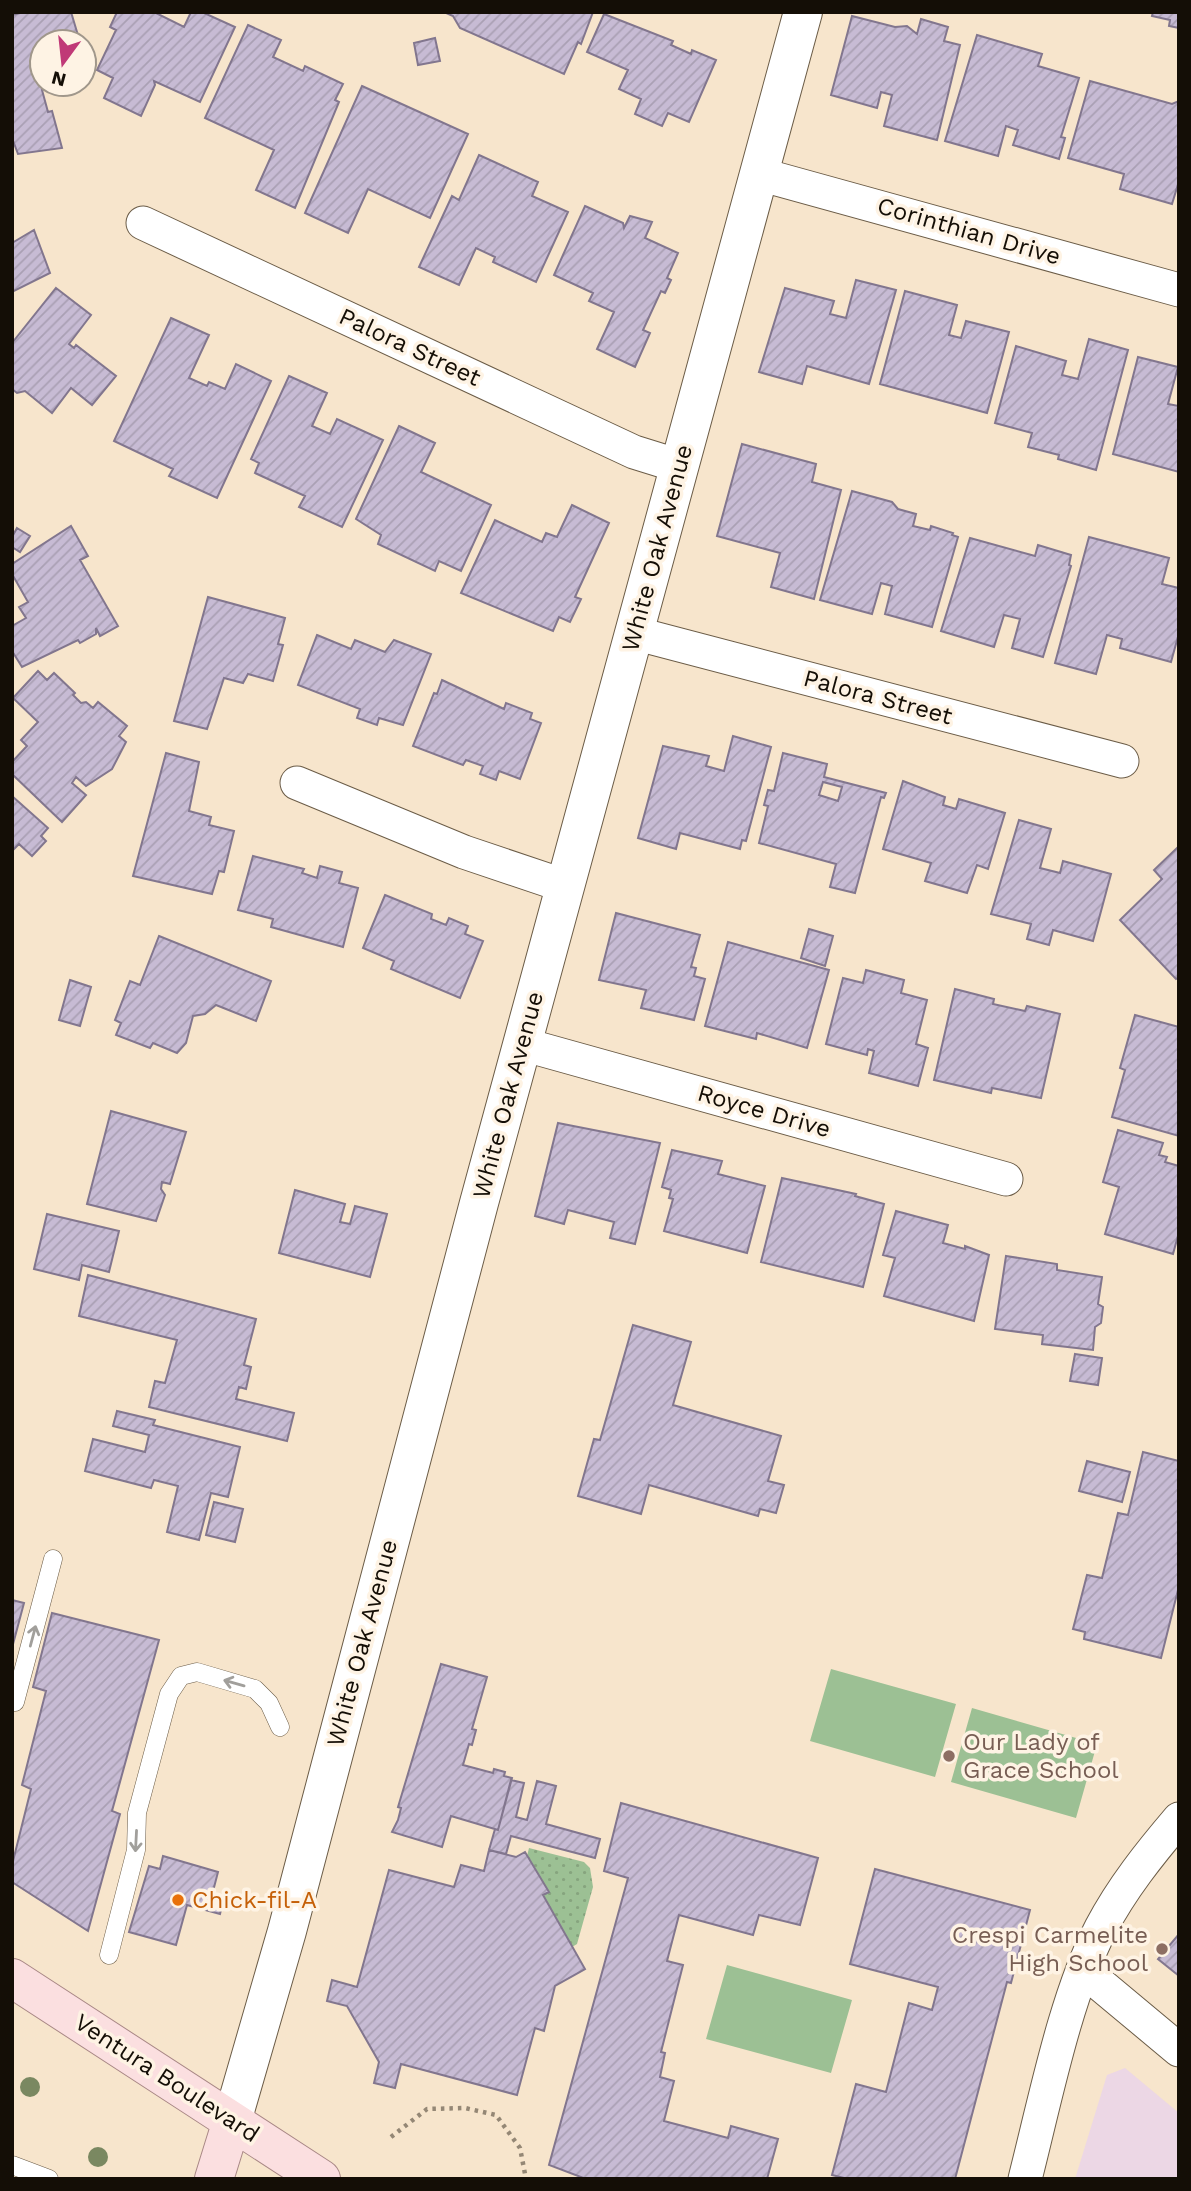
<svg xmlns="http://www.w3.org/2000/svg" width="1191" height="2191" font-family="'Work Sans',sans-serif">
<defs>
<pattern id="garden-dots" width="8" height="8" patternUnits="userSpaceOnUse" patternTransform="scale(1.75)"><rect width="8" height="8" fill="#9cc094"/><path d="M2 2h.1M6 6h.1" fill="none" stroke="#86a47e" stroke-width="1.8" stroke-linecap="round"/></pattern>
<pattern id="building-hatch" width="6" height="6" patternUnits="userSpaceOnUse" patternTransform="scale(1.75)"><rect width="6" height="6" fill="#c7bbd4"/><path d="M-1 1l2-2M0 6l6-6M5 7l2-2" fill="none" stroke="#aaa0b4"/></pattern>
</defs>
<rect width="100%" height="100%" fill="#f7e5cc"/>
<path fill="#ecd7e5" d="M1125,2068l54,45v66h-104l32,-104z"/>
<path fill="url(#garden-dots)" d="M529,1848l55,14 6,6 3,19 -16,57 -5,3 -29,-52 5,-3 -21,-36z"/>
<path fill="#9cc094" d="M831,1669l125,35 -21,73 -125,-36z
M972,1708l125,36 -21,74 -125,-36z
M727,1965l125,35 -21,73 -125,-34z"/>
<path fill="url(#building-hatch)" stroke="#82768e" stroke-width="2" fill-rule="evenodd" d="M24,12h47l9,30h-38v42h20l-20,6 6,22 4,-1 10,37 -44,6 -6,-16v-123z
M117,12h37l30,15 7,-15h11l33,15 -35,75 -46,-21 1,4 -14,31 -37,-18 9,-20 -16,-8 19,-40 -6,-3z
M444,12h149l-12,32 -3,-2 -14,32 -104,-46 -7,-12z
M1153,12h26v16l-10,-2 1,-6 -18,-4z
M604,14l69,27 -2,4 20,9 1,-4 24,10 -27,62 -21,-9 -6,13 -27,-12 6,-15 -22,-10 9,-19 -41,-18z
M852,16l43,11 12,-1 10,8 4,-15 27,8 -4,14 16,4 -23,95 -53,-14 8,-31 -11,-3 -4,16 -46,-13z
M248,25l33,15 -8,17 30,14 2,-5 38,18 -8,16 4,2 -44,106 -39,-18 18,-40 -69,-32z
M977,35l65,19 -4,12 41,12 -18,59 4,1 -6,21 -46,-14 5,-15 -12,-4 -8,30 -53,-15z
M435,38l5,23 -22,4 -4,-22z
M1090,81l82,23 7,-3v80l-7,23 -52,-15 4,-15 -56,-16z
M362,86l106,48 -38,84 -62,-29 -20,44 -43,-20z
M479,155l59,27 -6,14 36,16 -32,70 -43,-20 2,-5 -19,-9 -17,37 -40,-18 33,-71 7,4z
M585,206l38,17 1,5 6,-12 22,6 -7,16 33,15 -11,25 4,2 -6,13 -4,-2 -18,39 7,3 -15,34 -38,-18 17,-37 -25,-11 4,-8 -39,-18z
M34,230l16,43 -38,19v-49z
M856,280l40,10 -27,94 -62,-18 -5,18 -43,-12 26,-84 49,13 -4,13 16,4z
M56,288l35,27 -22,29 5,4 2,-3 40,31 -24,29 -21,-17 -19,25 -27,-22 -8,2 -5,-4v-46z
M905,291l52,14 -8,30 12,3 5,-17 43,11 -22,81 -107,-29z
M171,318l38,17 -20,43 18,8 2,-4 16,7 11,-25 35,17 -54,117 -48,-22 4,-7 -59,-28z
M1089,339l39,11 -32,120 -38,-11 1,-4 -31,-8 4,-14 -37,-10 21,-77 50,15 -4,14 16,4z
M1138,357l40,10 -10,37 11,2v66l-66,-18z
M289,376l38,17 -15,33 18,8 7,-15 46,21 -41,87 -43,-20 6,-11 -50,-23 4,-10 -8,-4z
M399,426l36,17 -14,29 70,33 -30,66 -22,-10 -4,10 -57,-27 3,-9 -25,-16z
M742,444l74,20 -4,18 29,8 -27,109 -43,-12 9,-34 -63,-17z
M852,491l40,11 6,7 18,5 -3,12 17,4 1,-4 22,7 -1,2 6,2 -26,90 -47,-13 7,-28 -11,-3 -9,31 -52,-14z
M572,505l37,18 -34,74 6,2 -11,23 -11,-5 -6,14 -92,-38 34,-73 47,22 4,-9 11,4z
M71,526l17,30 -8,4 38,66 -18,10 -4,-8v6l-16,9 -2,-3 -56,27 -10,-16v-25l14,-8 -7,-11 9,-5 -16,-28v-10z
M17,528l13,8 -10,16 -8,-5v-10z
M1089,537l80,21 -7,26 17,4v45l-8,29 -51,-14 2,-9 -15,-4 -11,39 -41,-11z
M970,538l65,18 3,-11 33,10 -2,10 2,1 -28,91 -31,-9 8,-29 -16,-4 -10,32 -53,-16z
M208,597l77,21 -7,26 5,1 -10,36 -25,-7 -5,9 -19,-5 -17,51 -33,-8z
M317,635l34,14 4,-9 30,12 9,-12 37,14 -28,71 -24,-7 -2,7 -20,-7 3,-9 -62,-24z
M38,671l9,9 7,-7 21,20 -2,2 8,8 5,-1 7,6 5,-6 29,24 -8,10 7,6 -14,27 -26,17 -10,-9 -4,6 14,12 -24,27 -50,-48v-12l15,-16 -6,-6 17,-18 -25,-24z
M442,680l62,29 2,-6 26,10 -2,6 11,4 -21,56 -21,-8 -3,9 -16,-6 3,-8 -17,-6 -3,5 -50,-19 21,-53 3,1z
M733,736l38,11 -25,94 -4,-1 -2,9 -60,-16 -4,16 -38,-11 25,-92 46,10 -3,10 18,5z
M166,753l33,9 -10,49 22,6 -2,8 25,6 -10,41 -5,-1 -7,23 -79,-18z
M783,753l44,11 -3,13 62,16 -2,5 -3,-1 -26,96 -25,-6 6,-23 -77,-21 9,-37 -4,-1 4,-15 6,1zM823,782l19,5 -4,14 -19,-6z
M903,781l42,16 -2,8 13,4 3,-10 46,14 -17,56 -11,-4 -10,28 -42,-12 6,-18 -48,-14z
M12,796l36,32 -7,8 5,5 -14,15 -13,-12 -7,7z
M1019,820l32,9 -11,39 20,5 3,-12 48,13 -18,67 -40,-11 -4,15 -22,-6 4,-15 -40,-10z
M1179,846v131l-3,2 -56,-59 42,-41 -8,-9z
M253,856l51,13 -2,4 15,5 3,-12 22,6 -3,11 19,5 -15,59 -72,-20 2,-8 -35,-9z
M385,895l47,19 -1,5 15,6 3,-7 19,8 -3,8 18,7 -23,57 -69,-29 3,-8 -31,-13z
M616,913l84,22 -9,32 5,1 -2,8 11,3 -11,41 -53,-12 5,-18 -47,-10z
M809,929l24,7 -8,30 -24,-8z
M159,936l112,45 -15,40 -40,-16 -11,9 -12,2 -7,27 -9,10 -24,-10 -3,5 -34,-13 5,-12 -6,-3 15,-39 10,4z
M728,942l101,28 -22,78 -50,-15 -1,6 -51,-13z
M866,970l38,10 -3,13 26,7 -11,44 12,4 -10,38 -49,-13 5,-22 -6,-2 -1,6 -41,-11 17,-66 20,5z
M70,980l21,7 -11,39 -21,-6z
M955,989l39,10 -1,5 32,7 2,-5 33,8 -19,84 -49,-10 -1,5 -57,-13z
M1135,1015l44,12v109l-67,-19 13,-47 -5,-2z
M111,1111l75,21 -16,52 -8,-2 -1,7 4,6 -9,26 -69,-17z
M558,1123l102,20 -25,101 -25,-6 4,-16 -46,-12 -4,14 -29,-8z
M1118,1130l45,13 -4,12 8,2 -2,5 14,4v66l-6,22 -68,-20 14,-47 -16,-5z
M672,1150l50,11 -4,13 47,12 -18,67 -83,-22 9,-32 -4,-1 2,-8 -9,-3z
M782,1178l74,16 -1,2 29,8 -21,83 -102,-25z
M295,1190l50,14 -5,18 10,2 5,-18 32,8 -17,63 -91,-24z
M896,1211l52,14 -5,18 22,6v-3l24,9 -15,66 -90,-25 11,-38 -12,-3z
M47,1214l72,17 -10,41 -27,-7 -3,15 -45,-11z
M1006,1256l51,8v6l45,7 -4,27 5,3 -2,16 -6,4 -2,23 -51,-6 1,-9 -48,-6z
M88,1275l168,44 -12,46 7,2 -5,22 -7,-2 -3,12 58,14 -7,28 -138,-34 6,-26 10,2 12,-43 -98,-24z
M633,1325l58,17 -18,63 108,31 -13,45 16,4 -8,28 -16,-4 -2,7 -109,-31 -8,29 -63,-18 16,-57 6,1z
M1075,1354l27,4 -4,27 -28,-4z
M117,1411l38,9 -2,5 87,22 -12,50 -17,-4 -12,47 -32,-8 11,-46 -24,-6 -3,8 -66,-17 8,-32 52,13 4,-17 -36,-9z
M1143,1452l36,9v125l-18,72 -77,-19 1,-7 -12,-3 14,-54 15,3 16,-65 10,2z
M1087,1461l43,11 -8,30 -43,-11z
M214,1502l29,7 -8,33 -29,-7z
M12,1600l12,3 -12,45z
M52,1613l107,27 -47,171 8,3 -32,117 -76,-49v-17l19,-76 -9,-4 24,-94 -13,-4z
M441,1664l46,13 -15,52 4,1 -4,15 -3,-1 -6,21 30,8 1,-4 11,3 -1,4 8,2 -14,52 -47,-14 -9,31 -50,-15 6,-12 3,-12 -3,-1z
M511,1780l13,3 -8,34 11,3 10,-39 19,5 -10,38 54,15 -5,19 -84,-22 -5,18 -17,-4 6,-21 3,1z
M621,1803l197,55 -18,67 -41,-10 -6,20 -74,-20 -12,46 16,4 -22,87 4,1 -5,24 14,4 -10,40 64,17 3,-12 47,13 -11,40h-181l-37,-14 79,-287 -24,-7z
M489,1850l27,7 9,-5 24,40 -6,3 42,74 -30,17 -11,45 -9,-3 -18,67 -116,-31 -6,24 -21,-5 5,-21 -32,-56 -20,-5 5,-21 25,7 32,-117 65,17 7,-22 23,6z
M163,1856l55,16 -7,27 12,3 -3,12 -33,-9 -11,40 -47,-13 20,-66 11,3z
M875,1869l155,41 -19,73 -4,-1 -52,197h-107l-16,-4 24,-91 30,8 23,-89 23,7 6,-23 -88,-23z
M1179,1934v42l-21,-17z"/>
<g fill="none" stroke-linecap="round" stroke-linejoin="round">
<defs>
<path id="service" d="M15,1702l38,-143
M109,1955l27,-105 1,-37 32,-119 12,-18 16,-4 58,17 14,14 11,24
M12,2165l37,14"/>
<path id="minor" d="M759,174l420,116
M143,223l491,229 45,14
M634,633l488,128
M297,783l167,69 101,34
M522,1044l484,135
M1083,1970l96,80
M1025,2179c20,-78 40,-181 76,-251 21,-40 49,-75 78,-109"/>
<path id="tertiary" d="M232,2121l55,-190 192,-728 324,-1191"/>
<path id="primary" d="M12,1978l309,201
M214,2179l18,-58"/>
</defs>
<use href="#service" stroke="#6b5c47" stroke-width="19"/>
<use href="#minor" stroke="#6b5c47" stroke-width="35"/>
<use href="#tertiary" stroke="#6b5c47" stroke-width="40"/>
<use href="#primary" stroke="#a98886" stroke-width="40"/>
<path stroke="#948775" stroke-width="4.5" stroke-dasharray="3.5 5" stroke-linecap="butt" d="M391,2137l36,-28 38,-1 31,7 24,33 6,31"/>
<use href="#service" stroke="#fff" stroke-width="18"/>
<use href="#minor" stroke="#fff" stroke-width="33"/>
<use href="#tertiary" stroke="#fff" stroke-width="38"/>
<use href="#primary" stroke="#fbdfe0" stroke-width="38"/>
</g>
<g fill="#7a8861">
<circle cx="30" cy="2087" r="10"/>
<circle cx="98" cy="2157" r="10"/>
</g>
<defs><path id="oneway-shaft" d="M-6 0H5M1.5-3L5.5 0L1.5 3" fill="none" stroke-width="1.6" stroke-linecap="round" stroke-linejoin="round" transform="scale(1.75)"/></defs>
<g stroke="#a19f9b">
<use href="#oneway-shaft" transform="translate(33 1636) rotate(-75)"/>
<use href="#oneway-shaft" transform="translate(234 1683) rotate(-164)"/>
<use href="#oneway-shaft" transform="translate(136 1841) rotate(93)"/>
</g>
<g fill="#8d6e63" stroke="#fef3e4" stroke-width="2.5">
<circle cx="949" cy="1756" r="7"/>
<circle cx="1162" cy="1949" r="7"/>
</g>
<circle fill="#e8710a" stroke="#fef3e4" stroke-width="2.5" cx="178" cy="1900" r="7"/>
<g text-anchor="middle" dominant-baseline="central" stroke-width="7" stroke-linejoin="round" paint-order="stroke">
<g font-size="24" fill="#140e06" stroke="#fef3e4">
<text transform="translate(969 231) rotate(16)">Corinthian Drive</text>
<text transform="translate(410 347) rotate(25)">Palora Street</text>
<text transform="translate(657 548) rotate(-75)">White Oak Avenue</text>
<text transform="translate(878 697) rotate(15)">Palora Street</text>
<text transform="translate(508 1095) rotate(-75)">White Oak Avenue</text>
<text transform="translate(764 1111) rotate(16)">Royce Drive</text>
<text transform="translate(362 1643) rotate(-75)">White Oak Avenue</text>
<text transform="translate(167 2078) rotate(33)">Ventura Boulevard</text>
</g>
<g font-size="24" fill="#785e54" stroke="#fef3e4" text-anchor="start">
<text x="963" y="1742">Our Lady of<tspan x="963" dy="28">Grace School</tspan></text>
<text x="1148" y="1935" text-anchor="end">Crespi Carmelite<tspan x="1148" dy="28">High School</tspan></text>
</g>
<g font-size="24" fill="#c56008" stroke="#fef3e4" text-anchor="start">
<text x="192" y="1900">Chick-fil-A</text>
</g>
</g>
<rect width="1191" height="2191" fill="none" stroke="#140e06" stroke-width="28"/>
<g transform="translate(63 63) rotate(195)"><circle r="33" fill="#fef3e4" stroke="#a0978b" stroke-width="2"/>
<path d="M0-5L12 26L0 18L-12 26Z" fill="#c03977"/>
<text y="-10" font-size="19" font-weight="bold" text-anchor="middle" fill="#140e06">N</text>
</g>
</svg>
